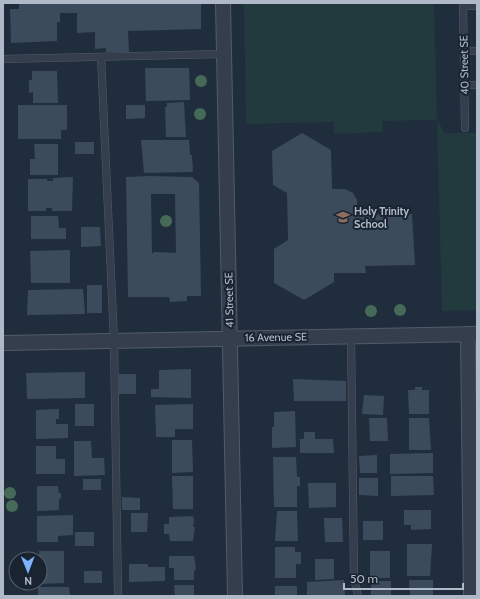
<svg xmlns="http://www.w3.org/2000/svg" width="480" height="599" font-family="Cabin,sans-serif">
<rect width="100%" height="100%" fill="#202d3c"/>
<path fill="#223a3d" d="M244,3h190l3,117 8,13h32v177l-35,1 -5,-191 -55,1 1,11 -49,2v-12l-88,2z"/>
<path fill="#3c4b5b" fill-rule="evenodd" d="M19,3h182v26l-73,2 1,21h-23v-4l-11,1v-17l-18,1v-20h-17v9h-3v19l-46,2 -1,-34h9z
M145,68h44l1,32 -44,1z
M32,71h25l1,32h-25v-11l-4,1v-13h3z
M184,102l2,35h-20l-1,-30h2v-4z
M18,105h49v25h-6v9h-43z
M126,105h19v13l-19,1z
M302,133l29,17 1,39h13l8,4 4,7v15l55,-1 3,51 -50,1 1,7h-32v9l-30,18 -30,-17v-34l14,-9 -1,-47 -14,-8 -1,-34z
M141,140h48l1,15h2l1,17 -49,1z
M75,142h19v12h-19z
M34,144h24v31h-28v-16h5z
M150,176l42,1 7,6 2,113h-14v5l-17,1 -1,-5h-41l-2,-120zM151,194h24l1,59 -22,-1 -2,2z
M73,177l-1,34h-20v-3h-6v3h-18v-32h19v2h6v-3z
M31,216h27l1,12h7v11h-35z
M81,227h19l1,19 -20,1z
M70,250v33h-39l-1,-32z
M87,285h15v28h-15z
M83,289l2,25 -58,1 1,-25z
M191,369v29l-40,-1v-8h8v-19z
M85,372v26l-58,1 -1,-26z
M119,374h17v20h-17z
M293,379l53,2v20h-52z
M415,387h7v3h7v24h-20l-1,-24h7z
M364,395l20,1 -1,19 -21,-1z
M75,404h19v22h-19z
M193,404v25h-18v8h-19l-1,-32z
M59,409v10h-3v5h12v14l-32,1v-29z
M295,411l1,36 -24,1v-21h2v-15z
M369,418h18l1,23h-18z
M409,418h20l2,32h-22z
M304,432h11v7h18l1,14h-34v-14h4z
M172,440h20l1,32 -21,1z
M74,441h17l1,17h12l1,17 -31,1z
M36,446h20v13h9v15h-29z
M433,453v20l-43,1v-20z
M377,455v18h-17l-1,-17z
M273,457h23l1,20h3v9h-3v21h-23z
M172,476h21v33h-20z
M391,476h42l1,19 -43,1z
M359,478h19v18l-19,-1z
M83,479h18v11h-18z
M308,483h28v24l-27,1z
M37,486h21l1,7h2v5l-2,1v11l-22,1z
M122,497l18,1v12h-18z
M404,510h27v19l-20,1v-5h-7z
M277,511h20l1,30h-23z
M131,513h17l-1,19h-16z
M73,515v20l-15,1v6h-21v-26z
M193,516l1,4 -1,7h2l-2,14h-23l-1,-7h-5v-10h5v-7z
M324,518h18l1,24h-18z
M363,521h20v19h-20z
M75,532h19v14h-19z
M407,544h25l-2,32h-23z
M275,547h20v5h6v12h-5v14h-21z
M39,551h25v32l-24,1z
M370,551h20v27h-20z
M169,556h25l2,12 -2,4v8h-20v-12h-5z
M315,559h19v20l-19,1z
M129,564h19v3h17v14l-36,1z
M84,571h18v12h-18z
M344,580l1,16 -38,-1v-13z
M409,580h24v16h-23z
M371,581h20v15h-20z
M174,585h20v11h-19z
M275,586h22v10h-22z
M38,587h31l1,9h-32z"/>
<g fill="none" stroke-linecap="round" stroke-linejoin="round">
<defs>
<path id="lane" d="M463,3l2,125
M463,6h14
M464,51h13
M101,57l13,283 4,256
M3,59l221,-5
M464,85h13
M351,336l3,242 4,18"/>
<path id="street" d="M223,3l12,593
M468,334l3,262
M3,343l474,-9"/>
</defs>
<use href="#lane" stroke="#525c69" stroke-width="8"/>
<use href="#street" stroke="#525c69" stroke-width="16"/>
<use href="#lane" stroke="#343e4c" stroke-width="7"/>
<use href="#street" stroke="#343e4c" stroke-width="14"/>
</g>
<g fill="#456a58">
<circle cx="201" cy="81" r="6"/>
<circle cx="200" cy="114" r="6"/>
<circle cx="166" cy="221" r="6"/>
<circle cx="400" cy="310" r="6"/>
<circle cx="371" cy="311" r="6"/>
<circle cx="10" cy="493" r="6"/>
<circle cx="12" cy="506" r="6"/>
</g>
<defs>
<symbol id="school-bare" viewBox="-9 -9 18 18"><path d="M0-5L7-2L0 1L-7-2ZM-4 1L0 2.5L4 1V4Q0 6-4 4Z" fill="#8d6e63" stroke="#192430" stroke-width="2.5" paint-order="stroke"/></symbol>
</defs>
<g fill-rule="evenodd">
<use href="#school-bare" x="333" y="207" width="20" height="20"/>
</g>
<g text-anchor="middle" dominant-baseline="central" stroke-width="4" stroke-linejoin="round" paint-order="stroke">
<g font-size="11" fill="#afb9c8" stroke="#192430">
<text transform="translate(464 65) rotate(-91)">40 Street SE</text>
<text transform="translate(229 300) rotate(-91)">41 Street SE</text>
<text transform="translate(276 337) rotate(-1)">16 Avenue SE</text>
</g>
<g font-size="11" font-weight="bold" fill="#afb9c8" stroke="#192430" text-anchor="start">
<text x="354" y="211">Holy Trinity<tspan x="354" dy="13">School</tspan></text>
</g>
</g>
<rect width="480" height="599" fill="none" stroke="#afb9c8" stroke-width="8"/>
<g transform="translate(28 571) rotate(179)"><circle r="19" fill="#192430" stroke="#55606d"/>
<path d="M0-3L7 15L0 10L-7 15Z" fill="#7db3ff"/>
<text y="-6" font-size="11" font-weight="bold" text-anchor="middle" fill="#afb9c8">N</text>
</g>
<path d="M344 583v6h119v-6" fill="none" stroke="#afb9c8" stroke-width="2"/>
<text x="350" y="583" font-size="12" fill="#afb9c8" stroke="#192430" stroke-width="3" paint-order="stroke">50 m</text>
</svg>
